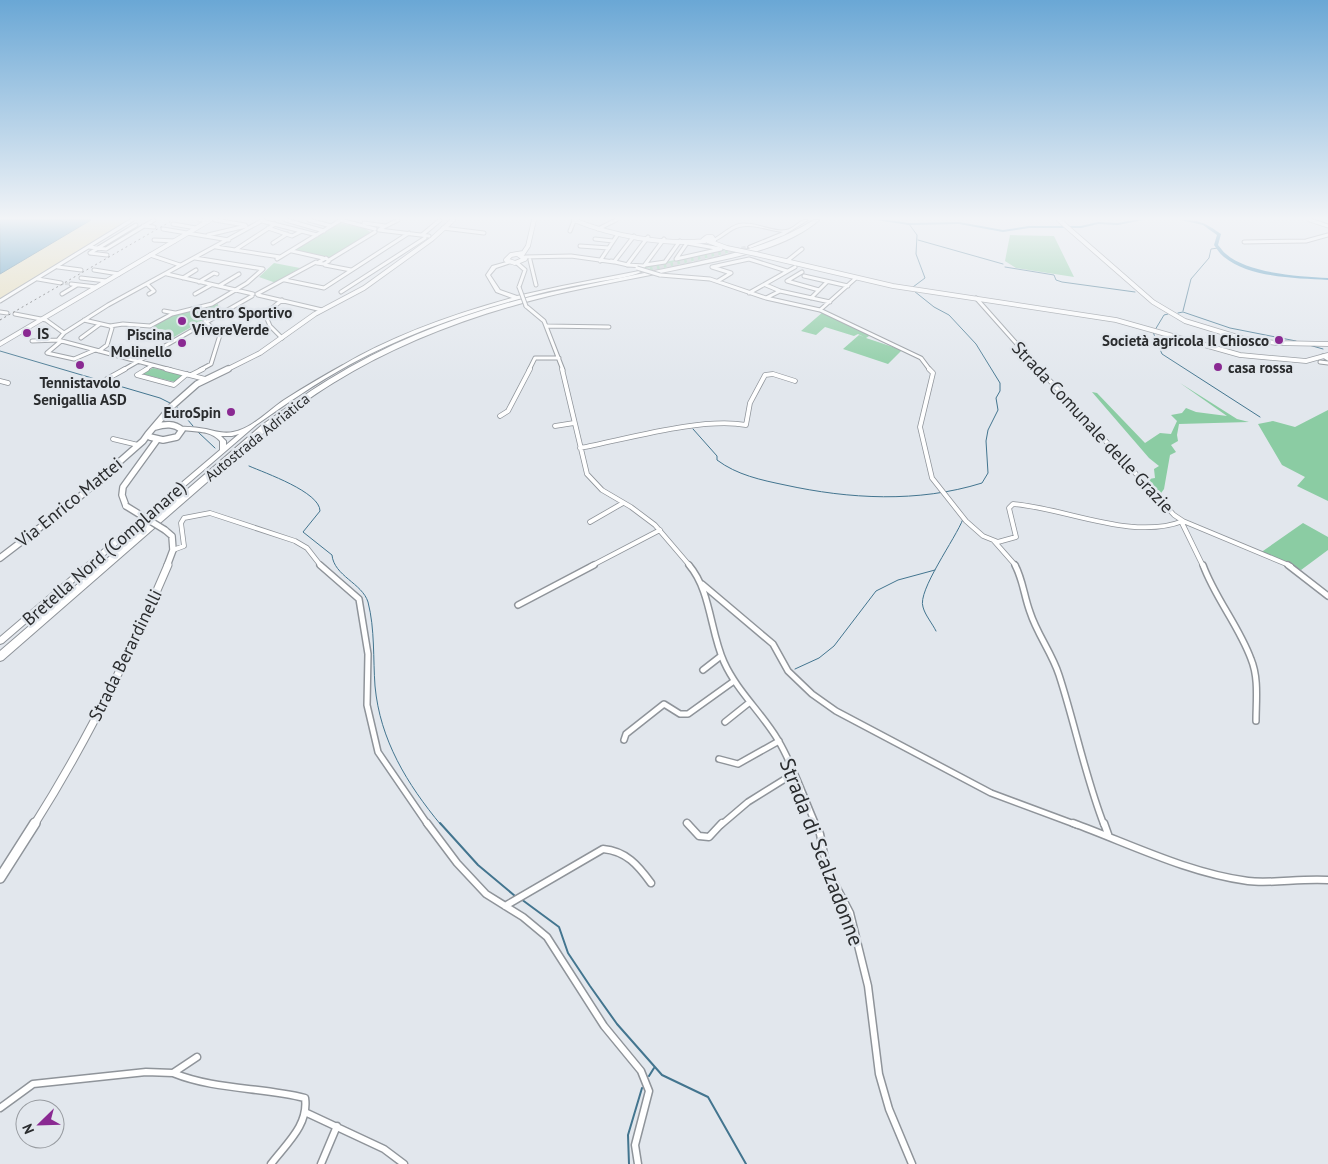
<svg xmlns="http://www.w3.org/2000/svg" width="1328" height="1164" font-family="'PT Sans',sans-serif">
<rect width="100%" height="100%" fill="#e2e7ed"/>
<path fill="#8bcca3" d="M340,223l24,5 8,5 -41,25 -36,-8z
M1010,235l44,1 20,41 -58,-9 -11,-7z
M726,249l11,2 -86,20 -9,-4z
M274,263l26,5 -24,15 -17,-6z
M218,304l1,7 -45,26 -4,1 -4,-8 -15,-2 24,-14z
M823,312l49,22 -6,4 36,12 -14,14 -45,-15 16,-14 5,2 -6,-3 -4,2 -29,-9 -9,8 -15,-4z
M153,368l31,7 -9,7 -33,-8z
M1180,383l57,36 12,3 -70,2 -2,11 1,6 -7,4 5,7 -6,3 -6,34 -5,7 -16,-16 12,-2 -1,-9 5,-3 -10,-8 -57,-66 5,1 48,50 15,-10 11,1 6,-13 -6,-6 11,-2 4,-5 10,4 31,4z
M1328,410v91l-31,-15 8,-9 -23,-12 -24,-41 15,-3 22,6z
M1303,523l25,14v13l-27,20 -41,-17z"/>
<path fill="#e7ddb8" d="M91,220h38l-129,79v-25z"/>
<path fill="#4e94b9" stroke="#43758f" d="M0,220h91l-91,54z"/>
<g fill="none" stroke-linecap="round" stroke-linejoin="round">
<path stroke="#43758f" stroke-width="1" d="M909,224l8,11 -1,19 9,24 -12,9
M918,240l85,24
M1005,267l49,8 2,5 6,2 73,10
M1183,311l8,-32 18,-21 2,-9 7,-1
M1178,313l5,-1 47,16 66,13
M1155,330l9,-15 4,-1
M1153,332l9,22 98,63
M1309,345l14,4
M0,351l160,47 12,6
M176,406l17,20
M693,429l24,27v4c20,15 44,20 68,25 64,14 133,18 197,-2l6,-10 -2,-32 2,-11 10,-20 -2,-12 4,-7v-8l-24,-39 -27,-29 -15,-8 -20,-16
M198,432l17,16
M249,466c16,7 71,26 71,45l-17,21 29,23c2,21 30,28 36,47 7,27 5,57 7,84 5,54 32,98 66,139
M936,631c-4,-8 -11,-16 -13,-24 -6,-16 33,-69 40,-88
M795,669l24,-11 15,-12 42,-55 22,-11 37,-10"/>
<path stroke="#43758f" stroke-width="2" d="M440,823l38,42 37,31
M521,899l38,28 9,26 22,33 27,38 45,51 46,22 38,67
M649,1076l5,-8
M629,1164l-1,-29 14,-47"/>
<path fill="#4e94b9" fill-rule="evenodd" d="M876,220h12l21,3 50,-1 44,8 26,-4h52l17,-4 20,1 16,-3h9l-25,5 -20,-1 -17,4h-52l-26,4 -44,-8 -50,1z
M1181,220c20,0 24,3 40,14l-3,11c3,3 5,7 8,9 23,20 73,22 102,24v2c-32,-2 -78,-2 -104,-23 -4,-3 -7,-8 -10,-12l3,-10 -14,-10z"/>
<path stroke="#bdc2c7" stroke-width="3" stroke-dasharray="3 1" stroke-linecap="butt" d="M61,283l10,1"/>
<path stroke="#bdc2c7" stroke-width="4.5" stroke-dasharray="4.5 2.5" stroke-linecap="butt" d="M639,272l111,-25"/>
<defs>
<path id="street-far3" d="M200,220l8,1
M215,220l30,5
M286,220l38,11
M309,220l22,6
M340,220l35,9
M1310,220l18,6
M262,221l55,14
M364,223l21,3
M173,224l23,4
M143,226l11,1
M268,228l24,8 10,-5
M443,228l41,5
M163,229l66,11
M380,229l18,-9
M598,229l18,-9
M379,230l50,6
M570,231l4,-10 3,-1
M208,235l38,-9
M422,235l18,-15
M595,239l18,2
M154,240l21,1
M1244,242l62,-1 22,-6
M273,243l14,-9
M687,243l34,6 -45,10z
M580,246l29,2
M89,247l17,2 48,-29
M216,247l64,10
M235,250l40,-26
M292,251l31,7
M90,253l46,-28
M90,253l17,2
M150,255l30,10
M525,257l46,-1 43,6
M195,258l68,11
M326,258l3,3 -5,3 -7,-1z
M277,259l64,-39
M329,260l46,-28
M530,260l6,25
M600,261l18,-27
M611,261l17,4
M787,261l15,-12
M614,262l20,-26
M517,263l8,7 -6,17
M325,265l26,5
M627,265l17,1 20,-27
M627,265l21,-28
M645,265l20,-3 15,-21
M58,267l23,3
M94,270l25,4
M802,272l-15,9 32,9
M167,274l86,20
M660,275l50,4 56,19 54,12 101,48 9,12
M804,276l44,10
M81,278l25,3
M183,278l13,-8
M38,279l23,4
M285,280l39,8 85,-55
M718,281l13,-8 -19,-6 37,-8 38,12
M199,282l15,-9 3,1
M71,284l25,3
M147,284l7,7 -5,3
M766,285l14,6 50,11
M219,286l20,-12
M341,292l84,-54
M749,293l46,-26
M62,294l15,-9
M195,294l16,-9
M257,294l59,-32
M258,295l64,15
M766,298l14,-7
M811,298l16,-16
M976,298l64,72
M282,300l-17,14 5,12 12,12
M0,301l132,-81
M526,306l18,15 19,49
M820,310l36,-32
M164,311l11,2
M0,312l7,1
M15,314l31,6 18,13
M84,320l26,6 13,-2 27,2 22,-12 40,-10 35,-21 16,-14
M547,326l62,1
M81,338l19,-14
M58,340l6,-7 44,-28 155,-85
M32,341l26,-1 113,30
M60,342l-13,11 27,6 21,-9
M99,351l8,-6 5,-17 -2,-2
M1323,356l5,3
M1320,362l8,1
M123,370l129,-74
M145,370l6,-4
M200,370l11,-6 9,-29 -15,-14
M529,370l6,-12h24"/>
<path id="street-far2" d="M147,369l-10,6 37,10 13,-11
M166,369l39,10
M562,369l25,105 15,16 29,17 24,18 35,41
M929,369l4,4 -13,54 12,51 34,43 17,15 15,6 18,-5 -7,-29 4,-4c53,4 119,37 170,17
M1039,369l135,146 9,6 108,45
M191,375l12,-6
M107,379l18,-10
M0,381l8,2
M500,416l8,-5 22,-42
M555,426l19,-3
M113,439l25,6
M580,448c47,-9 121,-31 166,-23l4,-22 15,-28 8,-1 22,7
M590,522l33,-19
M1182,523l21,43
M994,541l22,25
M173,550l11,-4 -3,-23 3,-5 26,-5 85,28 12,7 14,18
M591,566l69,-36"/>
<path id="street-far1" d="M320,565l39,34 9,55 -1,51 11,47 50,73
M689,565c22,26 21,66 35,97 13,29 38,51 54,78 15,25 26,58 38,85
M1015,565c8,15 9,31 15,47 7,22 22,41 29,63 16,49 26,101 45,150
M1203,565c12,33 36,61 48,94 8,19 5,42 5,62
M1288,565l40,31
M702,584l71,60 15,27 24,23 24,17 155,82 86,32
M518,605l76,-40
M703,670l18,-14
M725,722l25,-20
M624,740l2,-6 38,-30 16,10h8l46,-33
M719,759l19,5 41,-23
M687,823l2,2
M721,825l27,-23 45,-28"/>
<path id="street" d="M427,823l30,40 29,31 37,23 24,20 57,89 37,45 8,20 -14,54 3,19
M687,823l12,13 10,1 13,-14
M815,823l5,11 7,35 23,44 18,73 11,88 10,35 23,55
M1073,823c57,21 115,50 175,58 24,3 53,-3 80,-1
M1104,823l5,14
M505,906l98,-57c23,2 35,16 48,34
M173,1073c42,17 88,14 132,25 4,27 -19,46 -34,66
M0,1108l33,-24 113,-12 27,1 24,-16
M307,1113l77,36 20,15
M321,1164l16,-38"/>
<path id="secondary-far3" d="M574,220c39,16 88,25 131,21
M1059,220l94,82 32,19 59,18 33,4 51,1
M707,237h5l2,3h-11z
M433,238l20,-18
M708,241l19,7
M756,254l137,32 223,34 124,35 66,6 22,-6
M519,255l6,4 -10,4 -9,-3 5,-5 12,-2
M522,255l6,-9 6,-26
M0,344l210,-124
M226,370l34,-17 55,-39 49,-26 68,-49"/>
<path id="secondary-far2" d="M155,427c10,-3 19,-4 27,3l-5,7 -14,3 -13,-3 -2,-3 23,-27 26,-23 31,-15
M126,506l-4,-11 1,-8 34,-47
M165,530l7,6 1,14 -6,16
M0,558l76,-58 67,-59 5,-7"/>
<path id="secondary-far1" d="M34,825c52,-82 96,-171 134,-260"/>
<path id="secondary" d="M0,878l35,-55"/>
<path id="primary" d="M803,220h5l-24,15 -34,13 -2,-1 1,-1 34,-14c-14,-1 -30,-9 -44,-5 -10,3 -16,11 -25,14l-2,-1c8,-4 18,-14 27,-16 16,-3 35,9 47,6 6,-1 12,-7 17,-10z
M510,261h1v2l-15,5 -6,7 10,15 17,6 45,-10 77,-15 2,1c-11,5 -28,7 -40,9 -28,5 -55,10 -82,18 -59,16 -117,37 -170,66 -33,18 -63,39 -93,60l-253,218 -3,1v-7l220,-187v-9c-10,-11 -24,-9 -38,-11l-3,-2 1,-1c8,-1 18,1 26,2 9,2 17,5 27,3 18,-3 35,-21 51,-32 19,-12 39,-24 59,-35 53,-31 111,-51 169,-67l-16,-6 -10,-17 6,-9zM239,434l-13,11v-4l-5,-5h11z"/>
<path id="highway" d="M814,220h5c-33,29 -87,38 -130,47 -46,10 -94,18 -140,29 -76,19 -150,46 -216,87 -23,14 -44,30 -65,46l-265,231 -3,1v-10l262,-226c22,-15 43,-31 66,-45 68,-42 146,-71 224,-88 42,-9 85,-17 126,-26 48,-10 94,-20 136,-46z"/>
</defs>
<use href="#street-far3" stroke="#8f949a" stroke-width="5"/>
<use href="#street-far2" stroke="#8f949a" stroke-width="5.5"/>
<use href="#street-far1" stroke="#8f949a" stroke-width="8"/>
<use href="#street" stroke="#8f949a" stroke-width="9"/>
<use href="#secondary-far3" stroke="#8f949a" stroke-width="5.5"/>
<use href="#secondary-far2" stroke="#8f949a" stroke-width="8"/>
<use href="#secondary-far1" stroke="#8f949a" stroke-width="9"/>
<use href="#secondary" stroke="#8f949a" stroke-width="12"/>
<use href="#primary" stroke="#8f949a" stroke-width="2"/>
<use href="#highway" stroke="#8f949a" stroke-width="2"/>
<use href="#street-far3" stroke="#fff" stroke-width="3"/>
<use href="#street-far2" stroke="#fff" stroke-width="4"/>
<use href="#street-far1" stroke="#fff" stroke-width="5"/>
<use href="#street" stroke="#fff" stroke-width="6"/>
<use href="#secondary-far3" stroke="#fff" stroke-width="4"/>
<use href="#secondary-far2" stroke="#fff" stroke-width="5.5"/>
<use href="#secondary-far1" stroke="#fff" stroke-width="7"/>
<use href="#secondary" stroke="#fff" stroke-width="9"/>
<use href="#primary" fill="#fff" fill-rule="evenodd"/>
<use href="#highway" fill="#fff" fill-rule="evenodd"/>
<path stroke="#545659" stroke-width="1" stroke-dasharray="2 3" stroke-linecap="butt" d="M0,320l173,-100"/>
<defs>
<path id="street-bridge" d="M637,268l23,7
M519,287l7,19"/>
<path id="secondary-bridge-far1" d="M727,248l29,6"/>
<path id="secondary-bridge" d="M126,506l39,24"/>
</defs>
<use href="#street-bridge" stroke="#8f949a" stroke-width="5" stroke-linecap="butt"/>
<use href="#secondary-bridge-far1" stroke="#8f949a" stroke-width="5.5" stroke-linecap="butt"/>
<use href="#secondary-bridge" stroke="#8f949a" stroke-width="8" stroke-linecap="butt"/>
<use href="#street-bridge" stroke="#fff" stroke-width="3"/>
<use href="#secondary-bridge-far1" stroke="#fff" stroke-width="4"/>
<use href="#secondary-bridge" stroke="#fff" stroke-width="5.5"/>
</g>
<linearGradient id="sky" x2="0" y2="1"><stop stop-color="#6aa7d5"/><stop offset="0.57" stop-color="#f2f4f7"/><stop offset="1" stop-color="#f2f4f7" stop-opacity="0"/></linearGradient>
<rect width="1328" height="383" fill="url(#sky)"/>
<g fill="#8a2992" stroke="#e2e7ed" stroke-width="2">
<circle cx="182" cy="321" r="5"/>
<circle cx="27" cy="333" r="5"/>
<circle cx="1279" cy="340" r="5"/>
<circle cx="182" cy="343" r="5"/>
<circle cx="80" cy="365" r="5"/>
<circle cx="1218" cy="367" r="5"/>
<circle cx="231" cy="412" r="5"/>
</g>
<g text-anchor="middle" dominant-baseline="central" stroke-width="5" stroke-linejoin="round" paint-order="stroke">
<g font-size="15" font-weight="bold" fill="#2a2c2e" stroke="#e2e7ed" text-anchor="start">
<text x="192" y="312">Centro Sportivo<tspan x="192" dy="17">VivereVerde</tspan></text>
<text x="37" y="333">IS</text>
<text x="172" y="334" text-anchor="end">Piscina<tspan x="172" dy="17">Molinello</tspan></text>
<text x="1269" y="340" text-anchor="end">Società agricola Il Chiosco</text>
<text x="1228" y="367">casa rossa</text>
<text x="80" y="382" text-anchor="middle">Tennistavolo<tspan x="80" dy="17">Senigallia ASD</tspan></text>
<text x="221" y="412" text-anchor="end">EuroSpin</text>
</g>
<g font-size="15" fill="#2a2c2e" stroke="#e2e7ed">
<text transform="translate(257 437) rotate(-39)">Autostrada Adriatica</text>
</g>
<g font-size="18" fill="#2a2c2e" stroke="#e2e7ed">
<text transform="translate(1093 427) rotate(47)">Strada Comunale delle Grazie</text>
<text transform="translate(69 502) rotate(-39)">Via Enrico Mattei</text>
<text transform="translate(104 553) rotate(-41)">Bretella Nord (Complanare)</text>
<text transform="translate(125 655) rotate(-64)">Strada Berardinelli</text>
</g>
<g font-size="21" fill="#2a2c2e" stroke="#e2e7ed">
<text transform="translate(822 852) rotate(69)">Strada di Scalzadonne</text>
</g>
</g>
<g transform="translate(40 1124) rotate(247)"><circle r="24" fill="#e2e7ed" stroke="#989ca1"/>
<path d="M0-4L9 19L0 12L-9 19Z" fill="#8a2992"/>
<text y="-8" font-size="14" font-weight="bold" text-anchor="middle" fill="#2a2c2e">N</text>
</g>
</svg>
